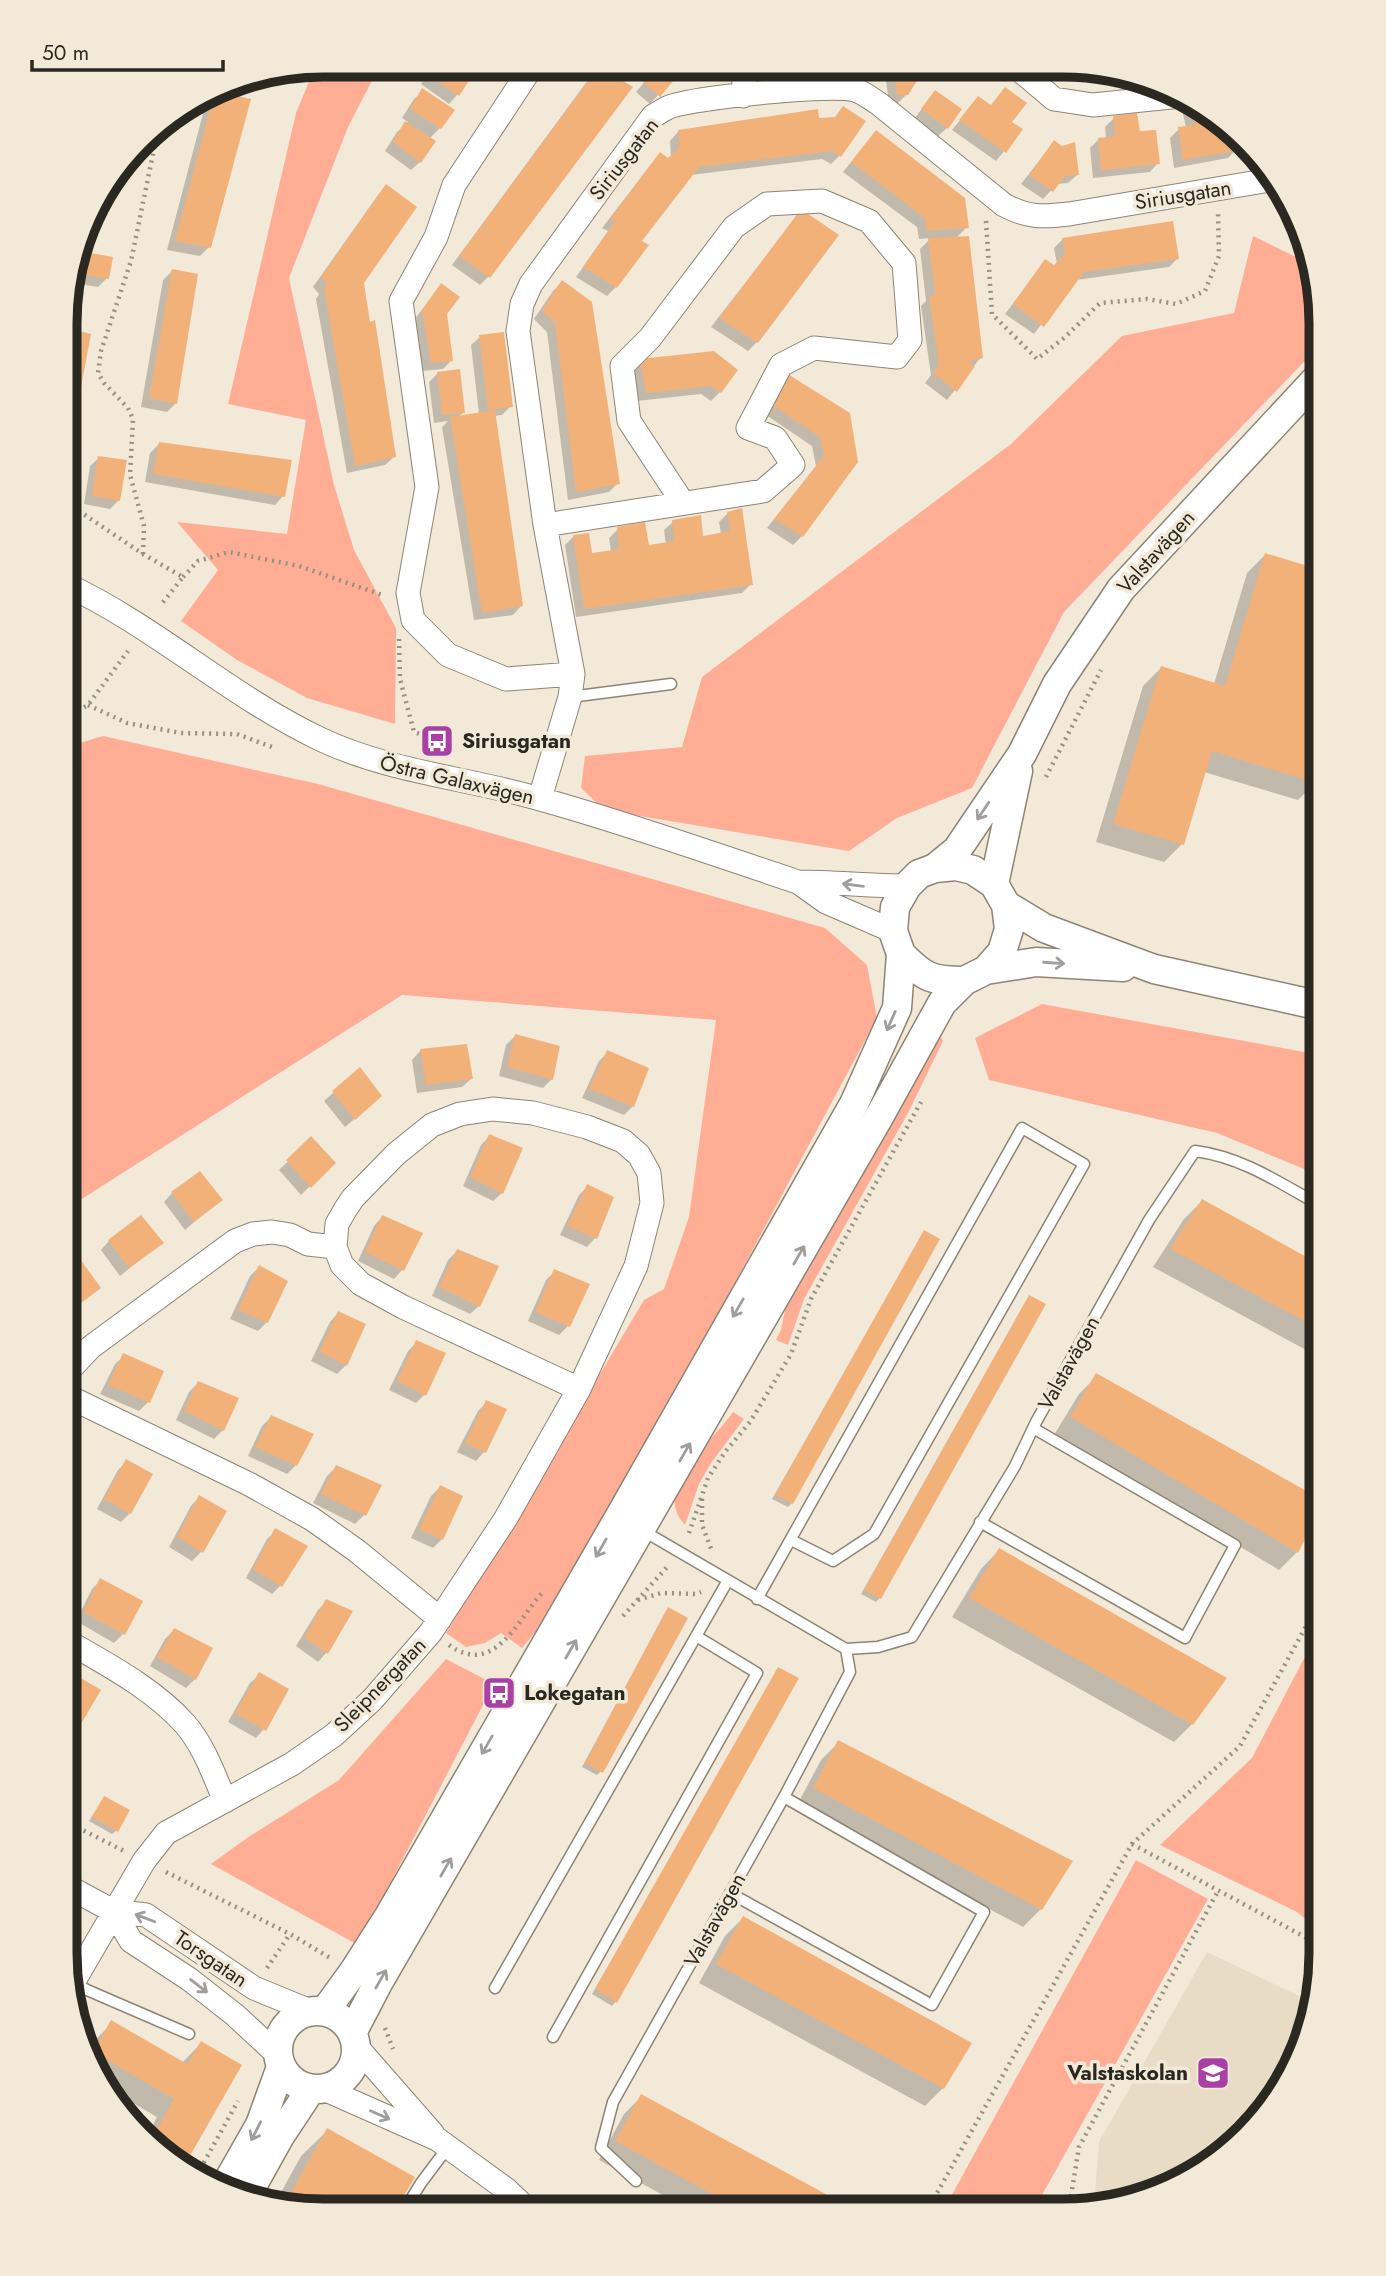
<svg xmlns="http://www.w3.org/2000/svg" width="1386" height="2276" font-family="Jost,sans-serif">
<rect width="100%" height="100%" fill="#f2e9d8"/>
<path fill="#e9dcc6" d="M1207,1952l107,51 -7,33 -39,74 -48,48 -59,34 -67,13 5,-63z"/>
<path fill="#ffae95" d="M323,65h57l-32,62 -59,151 45,207 20,65 42,78 -1,96 -88,-26 -70,-38 -56,-39 37,-51 -41,-48 110,12 19,-114 -78,-16 68,-291 19,-46z
M1253,236l57,28 11,59v21l-257,268 -92,176 -75,30 -48,33 -245,-41 -23,-22 4,-32 97,-9 20,-70 309,-233 111,-108 112,-23z
M103,736l215,48 507,144 42,37 10,53 -307,572 -48,58 -21,-15 -16,10 -19,4 -20,-14 198,-333 20,-11 25,-72 27,-197 -314,-25 -336,214v-462z
M1042,1004l279,51v121l-104,-43 -228,-53 -14,-42z
M936,1029l7,12 -34,70 -105,188 -16,46 -12,-5 5,-10 6,-30z
M733,1412l11,7 -33,44 -12,21 -14,41c-35,-37 27,-82 48,-113z
M1321,1626v306l-24,-20 -137,-67 92,-87z
M446,1659l48,25 -136,261 -147,-81 36,-26 92,-58z
M1136,1860l72,39 -175,312h-90z"/>
<path fill="#0003" d="M434,65h18l17,11 -12,19 -8,9 -28,-20z
M461,65h12l-5,5z
M601,66h23l-10,11 -126,200 -8,8 -28,-20 139,-189z
M658,66h17l5,4 -30,34 -14,-12z
M762,66h40l-4,3z
M884,66h30l-7,28 -9,9h-9z
M1037,67h28l-27,3z
M423,91l17,37 -11,11 -9,23 -9,8 -26,-19 12,-19 11,-10 -6,-4 12,-19z
M935,92l12,36 -9,8 -24,-17z
M215,93l-6,154 -9,9 -33,-6 39,-148z
M978,98l43,32 -25,31 -44,-31z
M1196,104l20,12 1,7 20,26 -9,9 -54,10 -4,-30 9,-9 7,-1 -3,-14 9,-9z
M1114,118l25,15 19,30 -8,9 -57,6 -3,-30 9,-9h7l-1,-12z
M817,120l23,35 -9,9 -9,-5 -131,16 -51,66 -24,46 -9,9 -31,-19 32,-46 -6,-3 50,-65 8,-9 8,6 3,-2 -1,-17 8,-9z
M868,141l99,86 -11,11 25,119 -34,43 -22,-17 6,-8 -10,-69 5,-5 -6,-52 11,-11 -12,1 -2,-12 -74,-55z
M1054,142l23,33 -9,8 -11,1 -14,15 -22,-15z
M131,157l-3,19 -9,8 -8,-1z
M386,186l-24,97 32,174 -9,8 -38,8 -31,-174 3,-5 -6,-7 65,-92z
M801,211l-44,131 -9,9 -37,-24z
M1063,239l115,19 -9,9 -93,13 -42,54 -29,-20 40,-53 9,6 3,-3 -3,-16z
M78,253l33,5 -4,20 -9,9 -29,-5z
M172,271l4,132 -9,9 -26,-5 22,-127z
M562,282l56,201 -9,9 -41,8 -21,-168 -13,-13 19,-28z
M441,285l10,76 -8,8 -21,2 -8,-51z
M67,330l22,5 -22,119z
M480,337l31,69 -9,9 -8,1 27,190 -8,9 -39,5 -32,-193 6,-6 -14,2 -5,-41 9,-9 26,39 -6,5 21,-3 -8,-69z
M714,353l6,39 -9,9 -10,-7 -64,7 -5,-32 9,-9z
M778,384l70,30 -46,122 -9,9 -26,-17 49,-62 -4,-20 -52,-35z
M159,444l124,52 -8,9 -130,-23 5,-29z
M99,458l20,42 -9,9 -26,-5 6,-38z
M728,513l23,71 -9,9 -166,24 -11,-72 9,-9 16,19 21,-3 -2,-14 9,-9 29,17 19,-2 -2,-14 9,-8 29,16 19,-4 -2,-12z
M1265,555l56,17v192l-5,18 -18,18 -94,-28 -22,72 -18,18 -68,-20 47,-156 18,-18 53,16 33,-111z
M515,1036l37,43 -9,9 -44,-12 7,-31z
M466,1045l5,34 -9,8 -45,6 -5,-33 8,-9z
M608,1052l25,54 -9,9 -42,-17 17,-37z
M360,1069l11,36 -26,22 -21,-26z
M490,1136l12,57 -9,8 -30,-15 18,-41z
M311,1139l22,24 -32,32 -22,-25z
M588,1186l7,52 -8,9 -27,-12 19,-40z
M172,1193l48,7 -35,30 -21,-28z
M1202,1201l119,66v91l-168,-91 31,-48z
M382,1217l38,17 -18,36 -8,9 -36,-18 16,-35z
M924,1232l-132,271 -4,4 -16,-8z
M109,1241l52,2 -41,33 -19,-26z
M457,1251l22,55 -9,8 -38,-18 16,-36z
M80,1261l19,27 -33,27v-44z
M259,1267l8,55 -9,9 -28,-12 20,-43z
M555,1271l13,55 -9,9 -31,-14 18,-41z
M1026,1301l-146,297 -4,4 -15,-8z
M338,1313l8,52 -9,9 -26,-13 19,-39z
M417,1342l7,53 -8,8 -27,-13 19,-39z
M124,1356l38,16 -14,30 -9,9 -39,-17 15,-30z
M1097,1376l224,128 -24,48 -18,18 -225,-135 25,-41z
M198,1383l25,47 -9,9 -38,-19 13,-28z
M487,1402l-3,50 -8,9 -19,-9 21,-41z
M271,1417l25,48 -9,9 -39,-18 14,-30z
M127,1461l23,13 -20,39 -9,9 -24,-13 21,-39z
M336,1467l44,18 -16,30 -9,9 -42,-21 14,-27z
M440,1487l21,9 -19,43 -9,9 -22,-10 20,-42z
M199,1497l26,15 -24,40 -9,9 -23,-14 22,-41z
M276,1531l5,54 -9,9 -26,-16 21,-39z
M999,1550l193,174 -18,18 -222,-125 29,-48z
M101,1580l22,54 -9,9 -38,-22 16,-32z
M327,1601l23,11 -24,41 -8,9 -22,-16 22,-36z
M665,1613l-64,158 -4,4 -15,-8z
M174,1630l21,49 -9,9 -36,-22 15,-27z
M778,1669l-163,333 -3,4 -20,-12z
M259,1675l5,54 -8,9 -28,-16 22,-39z
M75,1676l23,14 -22,38 -8,9 -3,-1v-50z
M839,1742l202,167 -18,18 -227,-120 25,-47z
M101,1802l15,29 -4,3 -23,-13z
M743,1918l200,170 -18,18 -226,-123 26,-47z
M112,2023l70,40 19,-20 -35,115 -20,-20 11,-21 -52,-30 -19,-33 8,-13z
M642,2096l211,115 -163,-1 -91,-50 25,-46z
M328,2130l84,48 -18,31h-104l-16,-4 27,-49z"/>
<path fill="#f3b17a" d="M435,65h20l17,11 -13,20 -30,-21z
M599,66l34,21 -143,191 -31,-22z
M607,66h19l-6,8z
M657,66h20l5,4 -22,27 -17,-15z
M893,66h23l2,13 -10,16h-11z
M1005,87l22,16 -15,19 11,7 -17,24 -47,-33 19,-24 13,9z
M422,88l33,22 -14,19 -31,-20z
M935,90l27,19 -14,20 -27,-20z
M215,91l36,8 -40,149 -36,-7z
M1191,103l27,14v4l4,-1 15,15 2,15 -56,10 -5,-33 17,-2z
M843,106l23,15 -25,36 -9,-6 -133,16 -57,74 7,4 -32,43 -34,-21 32,-45 -5,-3 50,-67 8,6 11,-10 -1,-18 140,-21 1,9 16,-1z
M1137,113l3,18 16,-1 4,34 -59,6 -3,-32 17,-2 -2,-20z
M405,121l31,20 -15,22 -28,-21z
M876,130l89,68 4,30 -42,3 -2,-13 -74,-56z
M1054,140l8,6 13,-4 4,33 -14,1 -12,16 -24,-17z
M133,155l-3,22 -12,-3 9,-11z
M386,184l31,23 -53,76 6,39 5,-2 21,137 -41,9 -31,-177 3,-5 -6,-7z
M801,209l38,26 -81,108 -39,-25z
M1173,221l6,38 -95,13 -40,55 -31,-23 32,-45 9,6 11,-11 -3,-16z
M969,236l14,122 -15,3 7,5 -18,26 -24,-19 6,-8 -10,-69 6,-1 -7,-57z
M79,251l34,6 -4,22 -37,-6z
M172,269l26,5 -21,130 -28,-6z
M562,280l30,22 28,182 -44,8 -21,-169 -13,-13z
M441,283l19,14 -13,17 6,47 -22,2 -9,-53z
M67,328l24,6 -23,122h-1z
M504,332l9,75 -25,3 -9,-75z
M714,351l24,19 -17,23 -10,-7 -65,7 -6,-34z
M460,369l5,44 -23,2 -5,-43z
M786,373l64,40 8,49 -55,75 -29,-18 50,-63 -4,-19 -53,-35z
M495,410l28,196 -41,7 -32,-196z
M159,442l133,18 -7,37 -132,-23z
M98,456l29,4 -7,41 -28,-5z
M742,508l11,77 -169,24 -11,-74 16,-2 3,20 27,-4 -2,-22 28,-5 4,23 25,-4 -2,-21 29,-5 2,21 27,-5 -3,-19z
M1265,553l56,17v200l-4,13 -105,-32 -28,94 -71,-21 48,-158 64,20z
M515,1034l45,12 -7,34 -46,-13z
M467,1044l6,35 -47,6 -6,-36z
M607,1050l42,18 -15,39 -45,-18z
M360,1067l22,29 -27,24 -23,-29z
M489,1134l34,14 -20,46 -33,-17z
M311,1136l25,27 -25,25 -25,-28z
M200,1171l23,29 -29,22 -23,-30z
M587,1184l27,13 -17,42 -30,-13z
M1202,1199l119,66v65l-151,-81z
M141,1215l23,28 -35,25 -21,-28z
M382,1215l41,18 -19,38 -39,-19z
M924,1230l16,9 -147,265 -18,-9z
M457,1249l42,17 -19,41 -41,-20z
M80,1259l21,29 -32,24 -3,-4v-39z
M259,1265l29,16 -20,42 -30,-13z
M554,1269l36,15 -20,43 -35,-15z
M1029,1295l17,9 -165,295 -17,-9z
M338,1311l28,13 -19,42 -28,-14z
M416,1340l30,13 -20,43 -29,-15z
M123,1353l41,18 -14,32 -42,-18z
M1096,1373l225,126v9l-23,45 -228,-136z
M198,1381l41,17 -15,33 -40,-20z
M486,1400l21,9 -21,44 -21,-10z
M271,1415l43,19 -17,32 -42,-19z
M65,1429l9,5 -9,15z
M126,1459l27,15 -22,40 -27,-15z
M336,1465l46,20 -16,31 -45,-22z
M440,1485l23,11 -20,44 -24,-11z
M199,1495l28,16 -24,42 -26,-16z
M275,1528l33,18 -26,41 -29,-18z
M999,1548l228,130 -34,47 -224,-127z
M100,1578l43,23 -18,34 -42,-23z
M326,1599l27,12 -25,43 -24,-17z
M668,1607l20,11 -85,155 -18,-10z
M174,1628l39,20 -17,32 -39,-23z
M778,1667l21,11 -182,325 -22,-14z
M259,1672l30,17 -23,42 -31,-18z
M74,1674l27,16 -23,39 -13,-7v-32z
M838,1740l235,121 -31,49 -229,-122z
M104,1796l26,14 -12,22 -26,-15z
M743,1916l229,127 -28,46 -228,-125z
M111,2020l76,44 14,-23 41,24 -59,103 -17,-10 -16,-16 24,-43 -81,-47z
M641,2094l216,117 -116,-1 -126,-69z
M327,2128l88,49 -19,32h-92l-17,-9z"/>
<g fill="none" stroke-linecap="round" stroke-linejoin="round">
<defs>
<path id="service" d="M570,697l101,-13
M980,1522l205,116 50,-93 -202,-117
M640,1529l206,120 32,-2 34,-10 103,-171 21,-44 113,-202 46,-69c47,6 85,32 126,55
M757,1599l265,-471 62,36 -210,370 -41,27 -42,-21
M730,1893l202,112 52,-93 -200,-115
M73,1982l14,8 102,44
M495,1988l232,-406
M553,2037l204,-364 -61,-37
M636,2181l-35,-33 12,-46 171,-305 66,-125 -4,-23
M405,2209l16,-26 27,-36
M495,2210l12,-20"/>
<path id="minor" d="M533,65l-79,120 -18,52 -35,64 26,186 -19,106 5,27 35,35 58,24 67,-5
M1016,67l38,32 39,6 88,-9
M743,96l2,-30
M545,525l218,-34 30,-26 -18,-27 -27,-10 33,-63 33,-17 83,9 13,-17 -6,-77 -35,-42 -47,-20 -55,3 -33,23 -84,111 -28,28 7,55 54,82
M67,585c89,42 163,111 253,154 69,33 148,39 220,60 87,24 173,55 258,83l28,20 67,29
M540,798l30,-101 3,-23 -28,-149 -27,-194 4,-27 9,-20 122,-168c6,-3 12,-8 19,-10 24,-8 160,-23 183,-16 8,2 16,9 23,13l126,102c25,13 38,12 65,9l207,-35
M798,882c37,0 72,4 109,4
M65,1379l6,-11 20,-21 144,-106 18,-7 19,-2 18,3 18,9 27,3
M65,1395l184,89 63,35 45,32 83,68
M65,1640c41,24 88,48 120,84 19,22 29,51 40,77
M65,1885l48,26 33,4 108,73 56,23
M113,1911l18,30 58,38 46,36 42,39
M71,1986l73,-125 22,-28 126,-69 42,-29 38,-35 59,-68 75,-114 73,-129 57,-123 16,-63 -3,-30 -10,-18 -16,-14 -36,-14 -54,-14 -40,-4 -33,5 -28,11 -36,29 -43,44 -8,12 -8,14 -2,23 7,18 19,19 42,23 176,82
M356,2046l77,88
M324,2089l113,50 70,51 21,20"/>
<path id="tertiary" d="M994,884l24,-113
M1006,905l38,23 110,41 167,37
M901,954c23,24 31,27 63,27
M986,970l50,-8 87,5
M278 2050a39 39 0 1 1 78 0a39 39 0 1 1-78 0Z
M325,2011l29,-40 35,-55 231,-400 234,-412 43,-96 4,-54 -8,-23 2,-24 12,-21 12,-12 16,-6 22,-18 65,-96 35,-70 64,-95 200,-215
M352,2033l26,-50 501,-866 63,-114 22,-22 22,-11 16,-18 7,-23 -3,-24 -12,-21 -21,-14 -17,-4 -21,2
M223,2190l37,-65 21,-58
M246,2197l34,-61 31,-47"/>
</defs>
<use href="#service" stroke="#8d8475" stroke-width="13"/>
<use href="#minor" stroke="#8d8475" stroke-width="25"/>
<use href="#tertiary" stroke="#8d8475" stroke-width="31"/>
<path stroke="#969084" stroke-width="4.5" stroke-dasharray="2 5" stroke-linecap="butt" d="M986,221l6,93 45,45 27,-21 36,-35 47,-4 29,5 29,-13 14,-35 -1,-45
M67,503l76,51 40,23 -23,29
M143,554l1,-28 -14,-51 3,-56 -5,-11 -24,-25 -6,-10 3,-22 30,-90 28,-136
M183,577l15,-16 31,-9 70,14 86,30
M399,639l1,40 14,53 23,8
M88,705l39,18 54,10 56,1 35,13
M66,718l22,-13 40,-54
M1046,777l55,-107
M702,1499v26l10,26
M689,1533l19,-55 17,-26 25,-30 41,-68 20,-55 110,-197
M638,1600l23,-7 35,1 5,-2
M623,1616l45,-50
M449,1645c45,32 67,-23 93,-52
M65,1821l59,30
M1132,1844l184,99 5,5
M166,1872l124,62 42,25
M267,1968l23,-34
M385,2028l8,21
M197,2175l41,-74
M1071,2210v-14l8,-49 139,-256
M927,2211l205,-367 108,-98 81,-147"/>
<use href="#service" stroke="#fff" stroke-width="10"/>
<use href="#minor" stroke="#fff" stroke-width="23"/>
<use href="#tertiary" stroke="#fff" stroke-width="28"/>
</g>
<defs><path id="oneway-shaft" d="M-6 0H5M1.5-3L5.5 0L1.5 3" fill="none" stroke-width="1.6" stroke-linecap="round" stroke-linejoin="round" transform="scale(1.75)"/></defs>
<g stroke="#a09e9c">
<use href="#oneway-shaft" transform="translate(983 811) rotate(124)"/>
<use href="#oneway-shaft" transform="translate(853 885) rotate(-173)"/>
<use href="#oneway-shaft" transform="translate(1054 963) rotate(4)"/>
<use href="#oneway-shaft" transform="translate(891 1021) rotate(114)"/>
<use href="#oneway-shaft" transform="translate(799 1255) rotate(-60)"/>
<use href="#oneway-shaft" transform="translate(738 1308) rotate(120)"/>
<use href="#oneway-shaft" transform="translate(685 1452) rotate(-60)"/>
<use href="#oneway-shaft" transform="translate(601 1548) rotate(120)"/>
<use href="#oneway-shaft" transform="translate(571 1649) rotate(-60)"/>
<use href="#oneway-shaft" transform="translate(487 1745) rotate(120)"/>
<use href="#oneway-shaft" transform="translate(446 1867) rotate(-60)"/>
<use href="#oneway-shaft" transform="translate(145 1918) rotate(-159)"/>
<use href="#oneway-shaft" transform="translate(381 1979) rotate(-60)"/>
<use href="#oneway-shaft" transform="translate(199 1986) rotate(38)"/>
<use href="#oneway-shaft" transform="translate(380 2115) rotate(24)"/>
<use href="#oneway-shaft" transform="translate(256 2131) rotate(117)"/>
</g>
<defs>
<symbol id="bus-square" viewBox="-11 -11 22 22"><rect x="-9" y="-9" width="18" height="18" rx="4" fill="#a940a3" stroke="#f2e9d8"/><path d="M-5-6H5V4H4V6H2V4H-2V6H-4V4H-5ZM-3.5-4V0h7V-4ZM-3.5 1.2v1.5H-2V1.2ZM2 1.2v1.5H3.5V1.2Z" fill="#fff"/></symbol>
<symbol id="school-square" viewBox="-11 -11 22 22"><rect x="-9" y="-9" width="18" height="18" rx="4" fill="#a940a3" stroke="#f2e9d8"/><path d="M0-5L7-2L0 1L-7-2ZM-4 1L0 2.5L4 1V4Q0 6-4 4Z" fill="#fff"/></symbol>
</defs>
<g fill-rule="evenodd">
<use href="#bus-square" x="418" y="722" width="38" height="38"/>
<use href="#bus-square" x="480" y="1674" width="38" height="38"/>
<use href="#school-square" x="1194" y="2054" width="38" height="38"/>
</g>
<g text-anchor="middle" dominant-baseline="central" stroke-width="7" stroke-linejoin="round" paint-order="stroke">
<g font-size="21" fill="#2b2822" stroke="#f2e9d8">
<text transform="translate(624 159) rotate(-52)">Siriusgatan</text>
<text transform="translate(1183 195) rotate(-9)">Siriusgatan</text>
<text transform="translate(1156 552) rotate(-48)">Valstavägen</text>
<text transform="translate(457 780) rotate(13)">Östra Galaxvägen</text>
<text transform="translate(1069 1363) rotate(-61)">Valstavägen</text>
<text transform="translate(380 1685) rotate(-46)">Sleipnergatan</text>
<text transform="translate(715 1920) rotate(-61)">Valstavägen</text>
<text transform="translate(211 1959) rotate(34)">Torsgatan</text>
</g>
<g font-size="21" font-weight="bold" fill="#2b2822" stroke="#f2e9d8" text-anchor="start">
<text x="462" y="741">Siriusgatan</text>
<text x="524" y="1693">Lokegatan</text>
<text x="1188" y="2073" text-anchor="end">Valstaskolan</text>
</g>
</g>
<path d="M0 0H1386V2276H0ZM323 77H1063A246 246 0 0 1 1309 323V1953A246 246 0 0 1 1063 2199H323A246 246 0 0 1 77 1953V323A246 246 0 0 1 323 77Z" fill="#f2e9d8" fill-rule="evenodd"/>
<path fill="none" stroke="#2b2822" stroke-width="9" d="M323 77H1063A246 246 0 0 1 1309 323V1953A246 246 0 0 1 1063 2199H323A246 246 0 0 1 77 1953V323A246 246 0 0 1 323 77Z"/>
<path d="M32 60v10h191v-10" fill="none" stroke="#2b2822" stroke-width="3.5"/>
<text x="42" y="60" font-size="21" fill="#2b2822" stroke="#f2e9d8" stroke-width="5" paint-order="stroke">50 m</text>
</svg>
